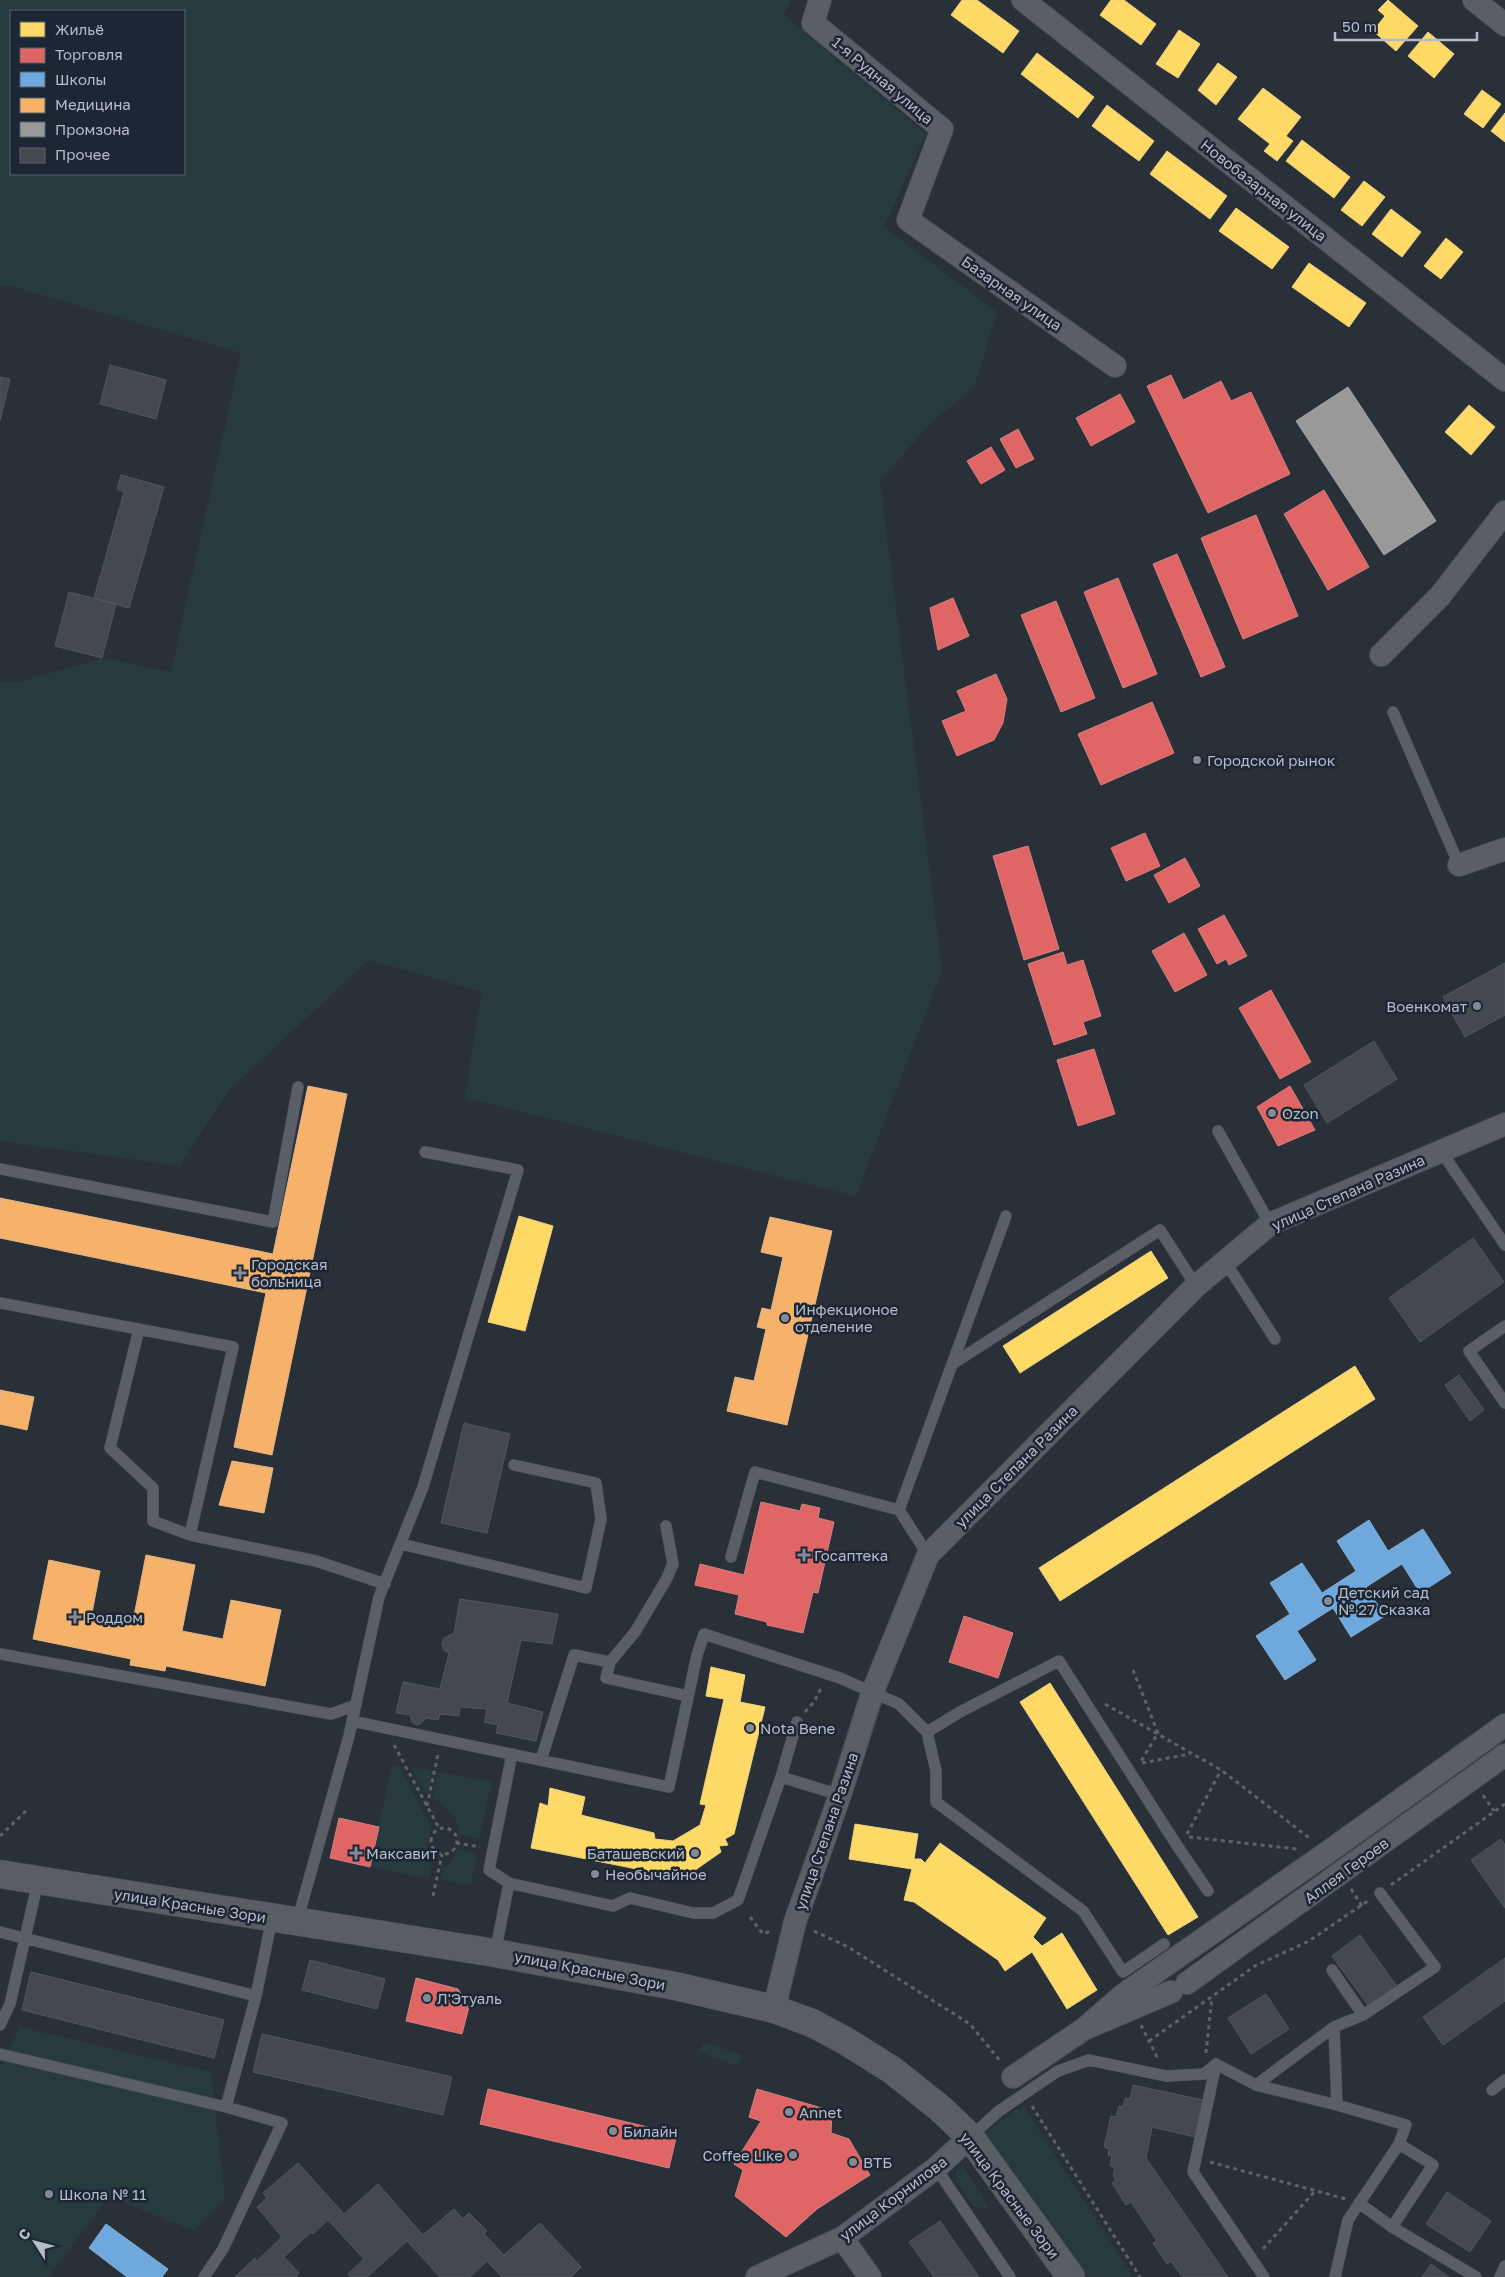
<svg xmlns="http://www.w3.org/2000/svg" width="1505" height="2277" font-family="'Golos Text',sans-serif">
<rect width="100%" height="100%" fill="#2a3038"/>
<path fill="#273a3e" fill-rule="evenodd" d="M0,0h791l-7,15 142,119 -42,93 113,85 -22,74 -43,36 -52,59 62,489 -86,226 -391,-98 17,-106 -113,-32 -140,130 -49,76 -180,-25v-460h22l80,-23 69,14 70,-319 -227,-66 -14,-2zM11,11h173v163h-173z
M392,1765l8,2 31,60 -5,29 5,7 -2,16 -59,-12z
M411,1767l21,4 -5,24z
M438,1772l54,10 -13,57 -19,-4 -1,3c1,-23 -11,-27 -26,-41z
M457,1849l20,5 -6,31 -30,-5 2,-13 5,-1 6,-8z
M20,2027l191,45 14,126 -31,33 -85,-34 -61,80h-48v-210z
M704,2042l39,13 -5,11 -39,-14z
M1023,2105l110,172h-45l-108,-141z
M964,2167l26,43 -16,-4c-8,-12 -21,-23 -17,-38z"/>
<path fill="#ffd966" stroke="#e8d084" d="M962,0h15l42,31 -16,22 -52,-38z
M1111,0h13l32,24 -15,21 -41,-30z
M1388,0l30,26 -22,25 -23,-20 12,-15 -7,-6z
M1179,30l21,14 -22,34 -22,-14z
M1428,32l26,22 -20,24 -26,-22z
M1037,53l57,44 -16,21 -57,-44z
M1218,63l19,14 -21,28 -18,-15z
M1263,88l38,29 -15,19 7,5 -16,20 -13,-10 6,-7 -32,-25z
M1482,90l19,14 -18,24 -19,-14z
M1107,105l47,36 -15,20 -47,-35z
M1505,113v29l-14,-11z
M1302,140l48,37 -16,21 -48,-37z
M1167,151l60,45 -17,23 -60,-45z
M1364,181l21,16 -23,29 -21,-16z
M1236,208l53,39 -17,22 -53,-38z
M1391,209l30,23 -19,25 -30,-23z
M1446,238l17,14 -22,27 -17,-13z
M1309,263l57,40 -17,24 -57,-40z
M1469,405l26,22 -24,28 -26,-23z
M519,1216l34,10 -28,105 -37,-9z
M1151,1251l17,27 -148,95 -17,-27z
M1355,1366l20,33 -315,202 -21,-33z
M711,1667l34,8 -5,27 25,5 -31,127 -9,5 3,6 -9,1 2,6 -30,21 -4,-5 -7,7 -3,-6 -10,6 -136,-27 9,-45 8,3 2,-18 35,9 -4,18 73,18 1,6 18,2 27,-16 6,-20 -6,-1 24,-105 -18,-3z
M1050,1683l148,234 -30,18 -148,-233z
M855,1824l63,10 -4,25h7l4,4 15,-20 106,75 -13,19 9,9 20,-13 35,57 -30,19 -35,-57 -27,19 -7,-11 -84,-58 -10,-2 8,-31 -63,-10z"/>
<path fill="#e06666" stroke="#d38084" d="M1171,375l12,25 38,-19 10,20 20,-9 39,82 -82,39 -61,-127z
M1120,394l15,28 -44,24 -15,-28z
M1018,429l16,30 -18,9 -16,-29z
M991,447l14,23 -24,14 -14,-23z
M1324,490l45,77 -41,23 -44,-76z
M1256,515l42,101 -55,23 -42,-101z
M1177,554l48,113 -24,10 -48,-113z
M1118,578l39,96 -34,14 -39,-96z
M953,598l16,38 -31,14 -8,-42z
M1056,601l39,97 -34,14 -40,-97z
M996,674l11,25 -4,24 -9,17 -37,16 -15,-35 24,-10 -9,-20z
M1152,702l22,51 -73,32 -23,-51z
M1145,833l15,33 -34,15 -15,-33z
M1028,846l31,103 -35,11 -31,-104z
M1185,858l15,28 -31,17 -15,-28z
M1224,915l23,41 -18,9 -3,-6 -9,5 -19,-35z
M1184,933l23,42 -32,17 -23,-41z
M1063,952l4,13 16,-5 18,56 -18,6 4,12 -33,11 -26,-81z
M1271,990l40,72 -31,17 -41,-71z
M1094,1049l21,65 -37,12 -21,-66z
M1290,1086l25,44 -37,16 -21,-39z
M761,1502l39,9 2,-7 18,4 -2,10 16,4 -16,71 -5,-1 -10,41 -36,-8v-3l-32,-8 4,-19 -44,-10 5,-21 44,11z
M964,1616l49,17 -15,45 -49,-16z
M339,1818l40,9 -9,40 -40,-9z
M416,1978l42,11 11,18 -7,27 -56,-13z
M488,2089l189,45 -8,34 -189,-44z
M757,2089l75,22 -1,22 18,6 21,36 -53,34 -31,28 -51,-41 8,-26 -9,-6 27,-43 -12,-4z"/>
<path fill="#6fa8dc" stroke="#84aed6" d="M1369,1520l19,31 35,-22 28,44 -31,20 -18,-29 -36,23 19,29 -34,21 -18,-29 -36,23 19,29 -31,20 -29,-44 34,-22 -20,-31 32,-20 20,30 34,-22 -19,-30z
M106,2224l62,45 -6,8h-35l-38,-29z"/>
<path fill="#f6b26b" stroke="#e2b587" d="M308,1086l39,8 -75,361 -38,-8 32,-154 -266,-55v-40l273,56z
M770,1217l62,14 -45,194 -60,-14 8,-34 19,4 12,-52 -9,-2 5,-19 9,2 12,-53 -22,-5z
M0,1390l34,7 -7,33 -27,-6z
M232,1461l41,7 -9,45 -45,-8z
M146,1555l49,10 -13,66 41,8 8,-39 50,10 -16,76 -99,-20 -1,5 -35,-6 1,-6 -98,-20 16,-79 51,11 -8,42 41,8z"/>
<path fill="#999" stroke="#a1a4a7" d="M1348,387l88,134 -52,34 -88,-134z"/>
<path fill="#444950" stroke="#52575f" d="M110,365l56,15 -10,39 -56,-15z
M0,377l10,2 -10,42z
M121,475l43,12 -35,121 -35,-10 30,-106 -7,-3z
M69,592l47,12 -14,54 -47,-12z
M1505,963v52l-40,22 -22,-40z
M1374,1041l23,38 -70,44 -23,-38z
M1473,1238l31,44 -84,60 -31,-44z
M1459,1375l25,35 -14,11 -25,-36z
M464,1423l46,11 -23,99 -46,-10z
M460,1599l98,15 -6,30 -31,-4 -14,63 36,9 -7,29 -40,-8 2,-8 -14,-3 3,-13 -27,-2 -1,9 -19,-2 -2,6 -12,-2 -6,6 -4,1 -4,-3 -2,-7 -14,-2 7,-31 37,7 9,-36 -5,-3 -2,-6 2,-6 10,-5z
M1501,1839l4,6v63l-34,-48z
M1360,1935l38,53 -28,20 -38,-52z
M1505,1958v43l-62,44 -20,-28z
M310,1960l75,19 -8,30 -75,-19z
M31,1972l193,48 -10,38 -192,-48z
M1266,1994l23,35 -38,25 -23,-36z
M262,2034l190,43 -9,38 -190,-43z
M1133,2085l70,15 -8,37 -43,-10 -6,31 82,119h-46l-11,-16 -4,3 -14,-21 4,-2 -26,-39 -5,3 -14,-22 4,-3 -3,-5 2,-8 -5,-1 2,-10 -4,-1 1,-6 -5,-2 7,-31 5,1 3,-11 4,1 2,-9 5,1z
M298,2163l46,51 34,-30 45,51 31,-26 9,10 6,-6 18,18 -3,3 20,21 36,-32 41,44 -10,10h-69l-15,-16 -17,16h-30l-33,-36 -40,36h-16l-3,-3 16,-15 -36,-39 -15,14 -2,-2 -27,25 15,16 -3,2 2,2h-63l20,-19 2,3 25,-24 -25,-30 10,-9 -4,-5z
M1447,2192l44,29 -21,31 -44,-28z
M940,2221l39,56h-45l-25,-35z
M1431,2264l18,13h-27z"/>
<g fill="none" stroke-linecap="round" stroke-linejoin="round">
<defs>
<path id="lane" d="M1393,712l66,153
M1218,1131l52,93
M1441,1151l64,94
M0,1169l273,53 25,-135
M1226,1263l49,76
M0,1303l233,44 -43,188 126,26 69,23
M1505,1326l-36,25 36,52
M139,1329l-29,119 43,40v33l37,14
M954,1363l206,-133 36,56
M401,1544l185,44 15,-69 -5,-36 -82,-18
M928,1555l-29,-45 107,-294
M731,1557l24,-85 144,38
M0,1654l331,60 25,-9
M610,1662l25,-30 31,-52 7,-16 -7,-38
M352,1721l317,66 28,-132 7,-21 136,44 59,26 28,28 9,39v31l147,109 40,61 41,-28
M927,1732l33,-20 99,-51 117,183 32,47
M541,1760l33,-105 36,7 -4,16 82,18
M781,1777l59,18
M509,1883l104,23 17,-8 63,15h20l25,-13 43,-123 16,-55
M297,1922l52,-186 30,-139 44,-110 95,-317 -93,-18
M0,1932l256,64 16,-78
M495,1953l14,-70 -20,-13 23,-116
M1332,1970l31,45
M0,2025l10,-21 28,-123
M1334,2027l3,78
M0,2054l226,53 56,16 -59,126 -19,28
M1216,2064l-23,108 71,105
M1256,2085l78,-58 29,-12 72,-48 -55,-74
M1492,2090l13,-10
M226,2107l30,-111
M970,2137l29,-26 59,-40 31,-11 77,16 38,-2 12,-10 40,21 81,20 69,20 -7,19 -51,76 -13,57
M936,2168l74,109
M1359,2203l33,24 84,50
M1392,2227l41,-62 -34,-21
M1500,2277l5,-11"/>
<path id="street" d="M820,0l-7,23 129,106 -34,91 207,146
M1023,0l482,380
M1474,0l31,25
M1381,655l59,-59 65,-84
M1459,865l46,-16
M1187,1983l318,-228
M774,2009l21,-87 45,-127 33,-104 55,-136 268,-269 74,-62 235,-100
M1084,2029l39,-34 205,-143 177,-127
M1013,2077l71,-48 87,-37
M842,2238l28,39
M757,2277l85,-39 94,-70 34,-31"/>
<path id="secondary" d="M0,1874l495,79 180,33 99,23 38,14 32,17 48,30 49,39 29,28 101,140"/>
</defs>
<use href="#lane" stroke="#484c53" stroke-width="12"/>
<use href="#street" stroke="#484c53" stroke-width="24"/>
<use href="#secondary" stroke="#484c53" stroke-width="29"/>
<path stroke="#5d636a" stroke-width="3" stroke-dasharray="4 4" stroke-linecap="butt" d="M1133,1670l25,63 -18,30
M1105,1704l116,66 91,70
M805,1712l9,-10 8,-16
M394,1745l45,83
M1142,1763l48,-9
M1483,1795l11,16
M427,1806l11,-52
M431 1841a13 13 0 1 1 26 0a13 13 0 1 1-26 0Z
M1187,1834l34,-64
M0,1836l29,-28
M1189,1837l108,12
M456,1843l24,4
M1391,1885l114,-81
M1351,1889l11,17
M433,1896l9,-42
M750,1917l13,17 10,-4
M814,1931l34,16 122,77 31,38
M1141,2025l17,34
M1149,2041l106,-75 54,-25 60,-41
M1206,2053l6,-56
M1032,2106l108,171
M1210,2162l136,37
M1263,2249l52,-58"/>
<use href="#lane" stroke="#5a5e66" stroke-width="11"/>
<use href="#street" stroke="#5a5e66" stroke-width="22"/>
<use href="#secondary" stroke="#595d64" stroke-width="28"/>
</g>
<g fill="#848b96" stroke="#1d2633" stroke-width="2">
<circle cx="1197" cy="760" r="5"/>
<circle cx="1477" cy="1006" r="5"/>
<circle cx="1272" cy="1113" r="5"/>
<path d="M237.5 1265.5h5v5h5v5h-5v5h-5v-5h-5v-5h5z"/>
<circle cx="785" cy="1318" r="5"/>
<path d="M801.5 1547.5h5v5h5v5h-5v5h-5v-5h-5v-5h5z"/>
<circle cx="1328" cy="1601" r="5"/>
<path d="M72.5 1609.5h5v5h5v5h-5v5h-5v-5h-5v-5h5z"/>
<circle cx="750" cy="1728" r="5"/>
<path d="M353.5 1845.5h5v5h5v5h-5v5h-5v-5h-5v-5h5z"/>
<circle cx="695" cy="1853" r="5"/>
<circle cx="595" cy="1874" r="5"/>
<circle cx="427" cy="1998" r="5"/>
<circle cx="789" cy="2112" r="5"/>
<circle cx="613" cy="2131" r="5"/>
<circle cx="793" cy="2155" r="5"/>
<circle cx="853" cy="2162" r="5"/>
<circle cx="49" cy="2194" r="5"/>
</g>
<g text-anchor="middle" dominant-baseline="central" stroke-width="5" stroke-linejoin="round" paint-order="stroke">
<g font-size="15" fill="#b4bcc9" stroke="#1d2633">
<text transform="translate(883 80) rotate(40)">1-я Рудная улица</text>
<text transform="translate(1264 190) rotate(38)">Новобазарная улица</text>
<text transform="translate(1012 293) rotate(35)">Базарная улица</text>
<text transform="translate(1348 1192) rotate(-24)">улица Степана Разина</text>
<text transform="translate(1016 1466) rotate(-45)">улица Степана Разина</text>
<text transform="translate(826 1831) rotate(-71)">улица Степана Разина</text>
<text transform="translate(1346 1870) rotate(-36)">Аллея Героев</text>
<text transform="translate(190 1905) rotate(9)">улица Красные Зори</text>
<text transform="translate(590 1970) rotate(11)">улица Красные Зори</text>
<text transform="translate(1010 2195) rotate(53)">улица Красные Зори</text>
<text transform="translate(893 2198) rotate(-37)">улица Корнилова</text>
</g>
<g font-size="15" fill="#b4bcc9" stroke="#1d2633" text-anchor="start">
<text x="1207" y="760">Городской рынок</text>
<text x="1467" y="1006" text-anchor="end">Военкомат</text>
<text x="1282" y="1113">Ozon</text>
<text x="251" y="1264">Городская<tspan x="251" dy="17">больница</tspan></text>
<text x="795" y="1309">Инфекционое<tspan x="795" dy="17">отделение</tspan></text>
<text x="814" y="1555">Госаптека</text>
<text x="1338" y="1592">Детский сад<tspan x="1338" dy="17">№ 27 Сказка</tspan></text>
<text x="86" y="1617">Роддом</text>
<text x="760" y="1728">Nota Bene</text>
<text x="366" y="1853">Максавит</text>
<text x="685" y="1853" text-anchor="end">Баташевский</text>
<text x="605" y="1874">Необычайное</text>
<text x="437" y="1998">Л'Этуаль</text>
<text x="799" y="2112">Annet</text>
<text x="623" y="2131">Билайн</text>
<text x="783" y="2155" text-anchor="end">Coffee Like</text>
<text x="863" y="2162">ВТБ</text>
<text x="59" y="2194">Школа № 11</text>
</g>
</g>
<rect x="10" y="10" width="175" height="165" fill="#1d2633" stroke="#59626f"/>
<rect x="20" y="22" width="25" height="15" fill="#ffd966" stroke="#59626f"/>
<text x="55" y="35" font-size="15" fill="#b4bcc9">Жильё</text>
<rect x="20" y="48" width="25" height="15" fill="#e06666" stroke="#59626f"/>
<text x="55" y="60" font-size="15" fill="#b4bcc9">Торговля</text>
<rect x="20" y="72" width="25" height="15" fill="#6fa8dc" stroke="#59626f"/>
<text x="55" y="85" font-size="15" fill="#b4bcc9">Школы</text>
<rect x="20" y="98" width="25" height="15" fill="#f6b26b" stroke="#59626f"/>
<text x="55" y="110" font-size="15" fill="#b4bcc9">Медицина</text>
<rect x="20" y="122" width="25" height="15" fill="#999999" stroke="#59626f"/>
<text x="55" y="135" font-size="15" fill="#b4bcc9">Промзона</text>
<rect x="20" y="148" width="25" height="15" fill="#444950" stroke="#59626f"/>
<text x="55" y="160" font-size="15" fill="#b4bcc9">Прочее</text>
<g transform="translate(35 2242) rotate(306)" stroke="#1d2633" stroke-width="4" paint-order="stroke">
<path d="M0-4L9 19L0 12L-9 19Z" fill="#b4bcc9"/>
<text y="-8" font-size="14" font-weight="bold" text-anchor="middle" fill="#b4bcc9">С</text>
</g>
<path d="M1335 32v8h142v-8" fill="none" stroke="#b4bcc9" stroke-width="2.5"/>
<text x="1342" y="32" font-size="15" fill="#b4bcc9" stroke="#1d2633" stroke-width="4" paint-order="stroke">50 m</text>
</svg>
